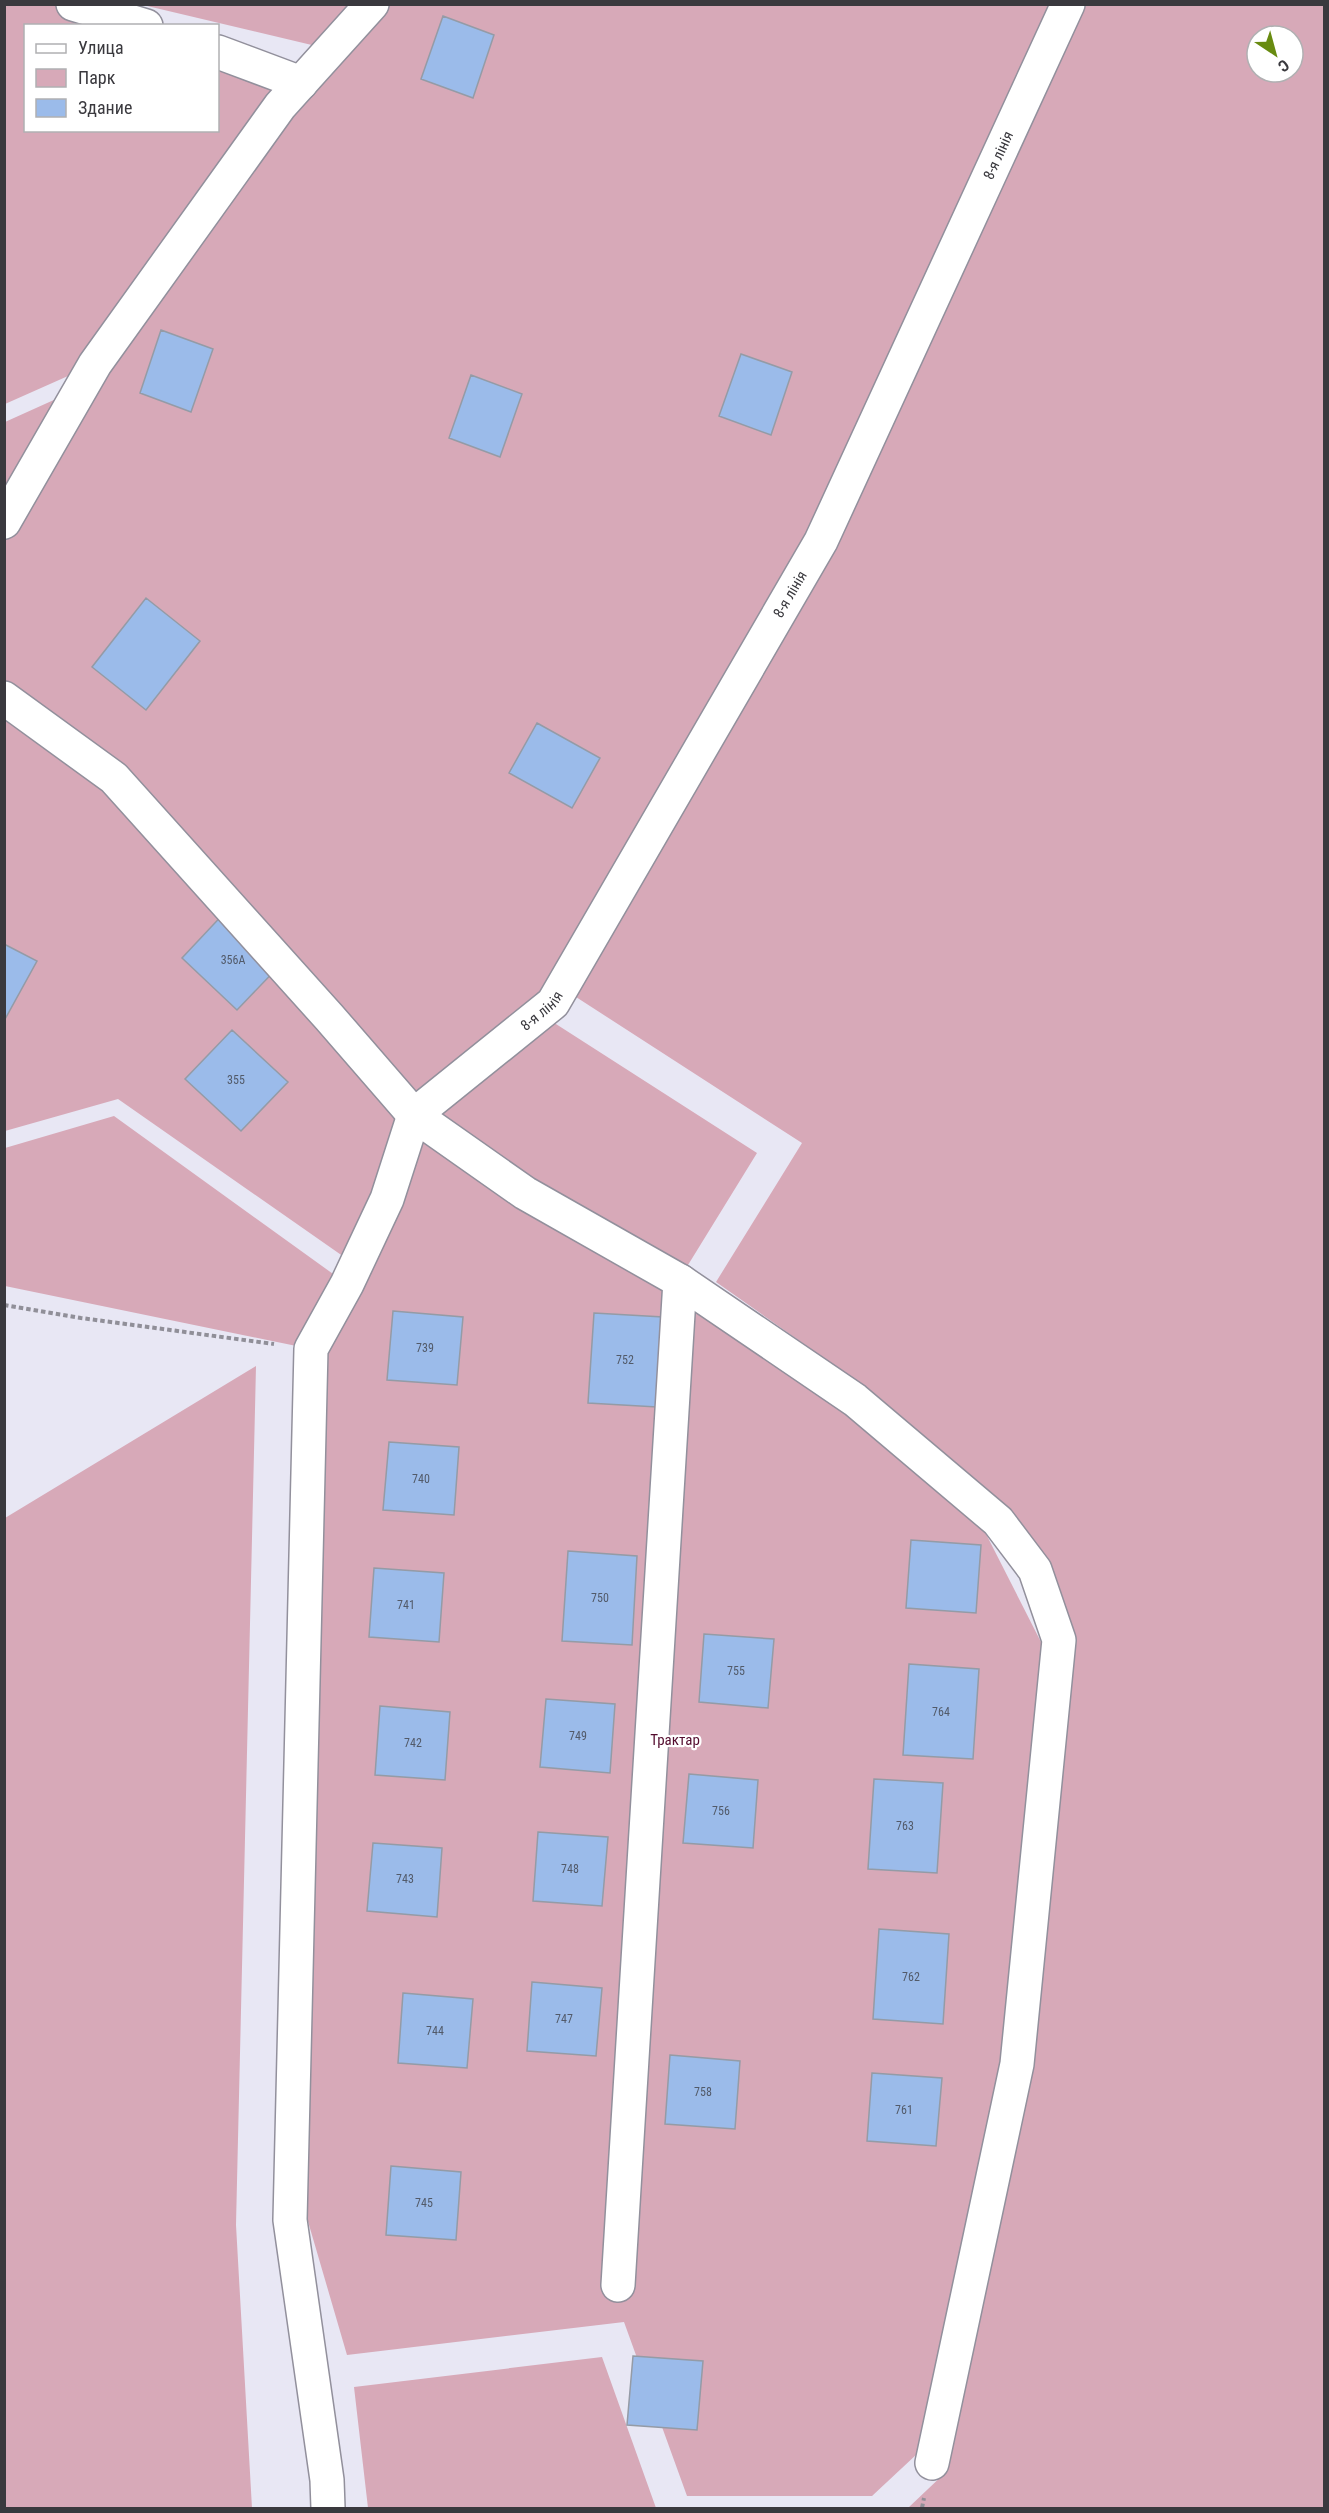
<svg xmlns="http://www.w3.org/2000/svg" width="1329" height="2513" font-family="'Roboto Condensed',sans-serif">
<rect width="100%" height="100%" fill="#e8e7f4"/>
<path fill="#d7a9b8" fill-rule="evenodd" d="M5,5h68l73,20 -120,1v104h192v-78l70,26 28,-32 -173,-41h906l-243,528 -275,475 226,145 -85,138 173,122 140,119 57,112 -42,417 -83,393 -45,42h-185l-63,-174 -277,33 -40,-137 21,-866 29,-86 -239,-167 -113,32v-709l102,-46 -12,-12 -90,40z
M1086,5h238v2503h-416l39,-37 86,-405 43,-429 -65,-126 -146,-124 -149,-105 86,-139 -226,-146 259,-449zM1257,36h36v36h-36z
M114,1116l233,168 -36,65 -306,-63v-138z
M256,1366l-20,859 16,283h-247v-990z
M602,2357l54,151h-288l-14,-121z"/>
<path fill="#9bbbea" stroke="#949ba6" stroke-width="1.5" d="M443,16l51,19 -21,63 -52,-19z
M161,330l52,19 -22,63 -51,-19z
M741,354l51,18 -21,63 -52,-19z
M471,375l51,19 -22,63 -51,-19z
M146,598l54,43 -54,69 -54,-43z
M537,723l63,35 -28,50 -63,-35z
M228,909l56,52 -47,49 -55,-52z
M4,944l33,17 -33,60z
M232,1030l56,52 -47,49 -56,-52z
M393,1311l70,6 -6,68 -70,-5z
M594,1313l69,4 -6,90 -69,-4z
M389,1442l70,5 -5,68 -71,-5z
M911,1540l70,5 -5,68 -70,-5z
M568,1551l69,5 -5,89 -70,-4z
M374,1568l70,5 -5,69 -70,-5z
M704,1634l70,5 -6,69 -69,-6z
M909,1664l70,5 -6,90 -70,-4z
M546,1699l69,5 -5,69 -70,-6z
M380,1706l70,6 -5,68 -70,-5z
M689,1774l69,6 -5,68 -70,-5z
M874,1779l69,4 -6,90 -69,-4z
M538,1832l70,5 -6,69 -69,-5z
M373,1843l69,5 -5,69 -70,-6z
M879,1929l70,5 -6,90 -70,-5z
M532,1982l70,6 -6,68 -69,-5z
M403,1993l70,6 -6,69 -69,-5z
M670,2055l70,6 -5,68 -70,-5z
M872,2073l70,5 -6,68 -69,-5z
M391,2166l70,6 -5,68 -70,-5z
M633,2356l70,5 -6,69 -70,-5z"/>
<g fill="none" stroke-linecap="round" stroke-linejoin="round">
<defs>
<g id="street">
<path d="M73,4l73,22"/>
<path d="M218,52l83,31"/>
<path d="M4,522l91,-158 185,-258 92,-102"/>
<path d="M4,698l110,80 215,239 85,98 111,78 155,88 -62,1004"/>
<path id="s1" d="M414,1115l139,-112 268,-462 247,-537"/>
<path d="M680,1281l175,119 143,121 37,49 24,70 -42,424 -85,399"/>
<path d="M328,2508l-1,-28 -37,-260 21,-871 36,-65 40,-85 27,-84"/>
</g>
</defs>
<use href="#street" stroke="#92909c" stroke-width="36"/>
<path stroke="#908f98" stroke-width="4" stroke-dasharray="4.5 3" stroke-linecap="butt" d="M4,1305l77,13 193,26
M922,2508l2,-10"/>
<use href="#street" stroke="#fff" stroke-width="33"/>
</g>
<g text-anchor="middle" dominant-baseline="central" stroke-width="4.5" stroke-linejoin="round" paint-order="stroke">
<g font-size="12" fill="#525a69">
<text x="233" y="960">356А</text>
<text x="236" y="1080">355</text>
<text x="425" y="1348">739</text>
<text x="625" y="1360">752</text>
<text x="421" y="1479">740</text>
<text x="600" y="1598">750</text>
<text x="406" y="1605">741</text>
<text x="736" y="1671">755</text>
<text x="941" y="1712">764</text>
<text x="578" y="1736">749</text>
<text x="413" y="1743">742</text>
<text x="721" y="1811">756</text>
<text x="905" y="1826">763</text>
<text x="570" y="1869">748</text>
<text x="405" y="1879">743</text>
<text x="911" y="1977">762</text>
<text x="564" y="2019">747</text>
<text x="435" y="2031">744</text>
<text x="703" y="2092">758</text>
<text x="904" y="2110">761</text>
<text x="424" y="2203">745</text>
</g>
<g font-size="15" fill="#3a393e" stroke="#fff">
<text stroke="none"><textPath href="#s1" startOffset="1137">8-я лінія</textPath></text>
<text stroke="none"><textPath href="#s1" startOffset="651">8-я лінія</textPath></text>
<text stroke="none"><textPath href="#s1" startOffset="165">8-я лінія</textPath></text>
</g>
<g font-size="15" fill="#530c2e" stroke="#fff">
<text x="675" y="1740">Трактар</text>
</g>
</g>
<rect width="1329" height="2513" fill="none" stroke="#3a393e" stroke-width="12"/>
<rect x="24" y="24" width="195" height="108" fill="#ffffff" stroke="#b0b0b2" stroke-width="1.5"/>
<rect x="36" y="44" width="30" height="9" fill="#ffffff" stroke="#b0b0b2" stroke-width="1.5"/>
<text x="78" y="54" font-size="18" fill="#3a393e">Улица</text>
<rect x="36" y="69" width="30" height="18" fill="#d7a9b8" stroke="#b0b0b2" stroke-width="1.5"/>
<text x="78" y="84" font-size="18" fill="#3a393e">Парк</text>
<rect x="36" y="99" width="30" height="18" fill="#9bbbea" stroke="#b0b0b2" stroke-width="1.5"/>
<text x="78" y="114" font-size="18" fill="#3a393e">Здание</text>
<g transform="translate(1275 54) rotate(144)"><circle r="28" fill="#ffffff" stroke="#b0b0b2" stroke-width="1.5"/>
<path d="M0-4.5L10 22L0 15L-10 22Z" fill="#688b10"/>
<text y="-9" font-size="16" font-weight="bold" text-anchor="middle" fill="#3a393e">С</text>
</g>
</svg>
